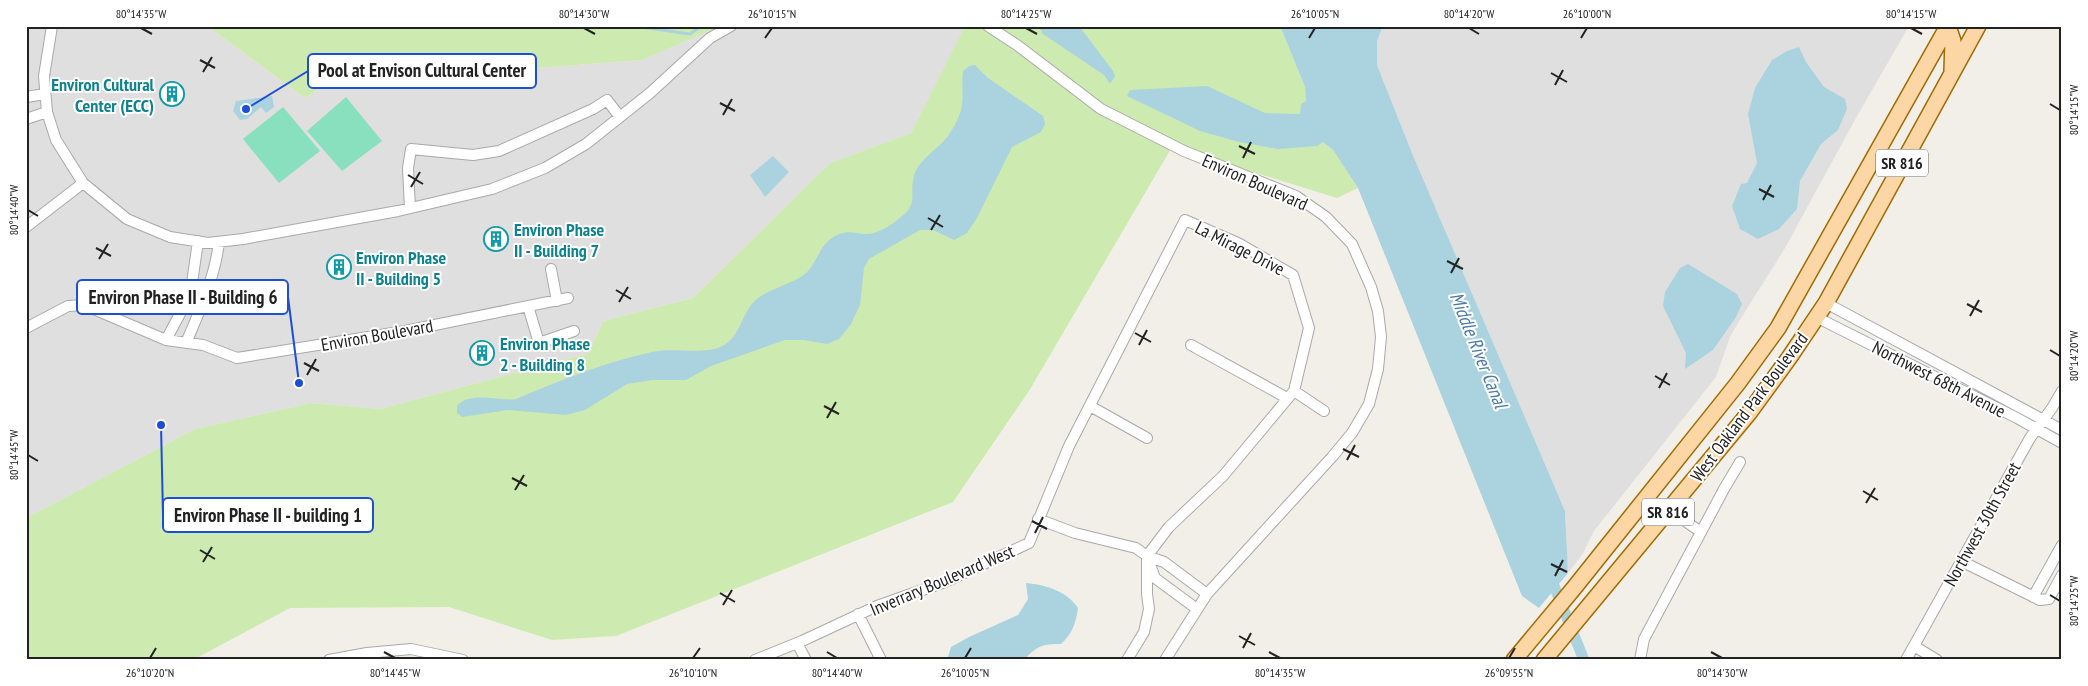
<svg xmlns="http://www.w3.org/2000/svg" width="2088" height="686" font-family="'PT Sans Narrow',sans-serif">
<rect width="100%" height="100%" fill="#f2efe9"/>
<path fill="#e0dfdf" d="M26,26h181l98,72 21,-14 316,-24 79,-34 244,1 -54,106 -81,30 -137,135 -90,23 -14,32 -209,56 -69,-6 -116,26 -169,89z
M1383,26h526l-53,92 -71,130 -47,75 -8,14 -14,40 -122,154 -12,24 -14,18 -3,-62 -153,-358 -35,-88v-24z"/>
<path fill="#cdebb0" d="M207,26h514l-79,34 -316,24 -21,14z
M965,26h315l25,61 1,14 17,41 10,8 25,38 -21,10 -165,-51 -143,244 -76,111 -337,134 -64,4 -103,-33 -159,1 -97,52h-167v-142l169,-89 116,-26 69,6 209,-56 14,-32 90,-23 137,-135 81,-30z"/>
<path fill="#88e0be" d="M346,97l36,44 -40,30 -35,-40z
M283,107l37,44 -41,32 -36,-44z"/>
<path fill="#aad3df" d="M1038,26h41l34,45 2,5 -5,8 -6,-9 -61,-41z
M1280,26h103l-6,15v24l35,88 153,358 3,62 -29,35 -17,-12 -164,-408 -25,-38 -10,-8 -6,4 -39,3 -39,-7 -39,-11 -73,-35 3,-6 77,-4 58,27 35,1 1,-10 5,-3 -1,-14z
M1799,47l7,15 18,25 21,12 2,10 -9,21 -17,14 -21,37 -3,28 -18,20 -21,10 -18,-10 -8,-23 9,-22 6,-1 10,-20 -9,-49 7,-26 17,-28 15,-9z
M975,65l13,13 55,38 2,8 -4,8 -29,15 -35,71 -10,15 -13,7 -21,-10h-13l-51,29 -5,9 -4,37 -9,19 -12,15 -12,5 -23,-4h-19l-74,26 -25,14h-34l-25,4 -42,26 -19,5 -58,-5 -46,7 -5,-4v-7c14,-16 42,-4 59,-7 43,-18 89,-37 136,-47 21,-5 49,3 68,-5 21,-8 21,-36 38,-49 15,-11 41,-16 50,-27 10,-11 12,-27 27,-35 13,-6 16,-3 29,-2 13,1 27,-9 37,-17 18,-14 8,-23 13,-41 4,-16 24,-27 34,-40 4,-6 8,-13 11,-20 6,-14 2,-30 4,-45l6,-5z
M272,96l2,11 -8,6 -5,-6 -14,12 -7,1 -7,-9 3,-10z
M773,156l16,16 -24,25 -15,-22z
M1688,264l49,30 5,10 -6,13 -23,33 -28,19 1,-16 -23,-47 2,-14 15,-24z
M1026,583c20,2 41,8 52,25 -2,15 -6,26 -17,36 -19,0 -24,2 -37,16h-77l4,-13 18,-10 49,-22 10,-16z"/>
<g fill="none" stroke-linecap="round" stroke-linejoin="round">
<path stroke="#aad3df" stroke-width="3" d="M634,26l56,8 11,-8"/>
<path stroke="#aad3df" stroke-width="11" d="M1550,576l34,84"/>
<defs>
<path id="street" d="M52,26l-8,50 3,36 9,28 27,43 44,36 43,18 38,6 35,-4 155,-28 94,-22 53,-21 41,-24 64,-51 60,-55 21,-12
M988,26l29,19 84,64 83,42 112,45 30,21 26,27 19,43 7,24 3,26 -3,32 -9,35 -17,29 -20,24 -125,137 -42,66
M26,97l19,-3
M26,119l21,-7
M410,208l-2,-40 3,-19 62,6 26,-4 94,-42 14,-9 13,17
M26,227l57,-44
M551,269l6,32
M1826,303l236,127
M528,306l11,37 35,-12
M1816,317l201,101 45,25
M26,328l42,-22 16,-1 82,35 37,5 34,13 168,-27 163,-33
M166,340l16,-30 10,-27 6,-42
M186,343c14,-33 29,-66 33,-101
M1191,345l96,53
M1294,391l30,20
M1090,406l57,32
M1669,510l32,22
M1038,519l37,14 61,15 11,8 17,6 43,32
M1148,559l7,19 42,31
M1961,561l79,39 9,-1 13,-24
M2033,597l29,-52
M858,614l23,46
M797,643l9,17
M1914,646l23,14
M329,660l38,-7 44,-4 52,11
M755,660l47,-19 75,-35 68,-24 84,-39 40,-97 116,-226 53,23 55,32 16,53 -15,63 -71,85 -54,51 -22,29v38l2,15 -5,23 -17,28
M1640,660l4,-21 80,-150 16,-27
M1906,660l124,-222 22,-30 10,-17"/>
<path id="primary" d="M1948,26l5,15 -1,30
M1514,660l60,-72 164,-205 40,-55 170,-302
M1544,660l205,-247 40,-55 37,-55 152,-277"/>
</defs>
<use href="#street" stroke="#a9a9a9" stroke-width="12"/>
<use href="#primary" stroke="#a06b00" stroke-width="18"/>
<use href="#street" stroke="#fff" stroke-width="10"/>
<use href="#primary" stroke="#fcd6a4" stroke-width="15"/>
</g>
<path fill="none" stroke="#222" stroke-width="2" d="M141,28l11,6M584,28l11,6M1026,28l11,6M1469,28l10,6M1911,28l11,6M765,38l7,-10M1309,38l6,-10M1581,38l6,-10M200,60l15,8M203,72l9,-15M1551,73l16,9M1555,85l8,-15M720,103l15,8M2050,104l10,6M723,115l9,-16M1239,146l16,8M1243,158l8,-16M408,175l15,9M411,187l9,-15M1759,189l15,8M1763,200l8,-15M28,210l10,6M928,218l15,9M931,230l9,-15M96,248l15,8M99,259l9,-15M1447,261l16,8M1451,273l8,-15M616,290l15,9M619,302l9,-15M1967,304l15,8M1970,316l9,-16M1135,333l16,9M1139,345l8,-15M2050,350l10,6M304,363l15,8M307,375l9,-16M1655,376l15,9M1659,388l8,-15M824,406l15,8M827,418l9,-16M1343,449l16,8M28,455l10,6M1347,460l8,-15M512,478l15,8M515,490l9,-15M1863,491l15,9M1866,503l9,-15M1032,521l15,8M1035,533l8,-16M200,550l15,9M203,562l9,-15M1551,564l16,8M1555,576l8,-16M720,593l15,9M2050,595l10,6M723,605l9,-15M1239,636l16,9M1243,648l8,-15M384,652l11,6M827,652l10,6M1269,652l11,6M1711,652l11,6M150,658l6,-10M693,658l7,-10M965,658l6,-10M1509,658l6,-10"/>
<defs>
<symbol id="building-ring" viewBox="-11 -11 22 22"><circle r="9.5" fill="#fff" stroke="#0f9aa8" stroke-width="1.5"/><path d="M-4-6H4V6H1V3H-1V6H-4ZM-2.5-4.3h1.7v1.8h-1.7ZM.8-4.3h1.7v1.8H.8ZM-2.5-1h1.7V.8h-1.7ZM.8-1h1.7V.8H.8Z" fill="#0f9aa8"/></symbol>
</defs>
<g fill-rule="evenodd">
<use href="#building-ring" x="158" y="80" width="28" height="28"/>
<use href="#building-ring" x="482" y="225" width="28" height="28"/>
<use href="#building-ring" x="325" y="253" width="28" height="28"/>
<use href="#building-ring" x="468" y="339" width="28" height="28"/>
</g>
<g text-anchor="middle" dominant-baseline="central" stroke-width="4" stroke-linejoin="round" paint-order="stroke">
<g fill="#fff" stroke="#646464" stroke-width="1">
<rect x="1876" y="149.5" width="52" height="27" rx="4"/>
<rect x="1642" y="498.5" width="52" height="27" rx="4"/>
</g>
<g font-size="16" font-weight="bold" fill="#222">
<text x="1902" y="163">SR 816</text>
<text x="1668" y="512">SR 816</text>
</g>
<g font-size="18" font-weight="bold" fill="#0d838f" stroke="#fff" text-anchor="start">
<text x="154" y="84" text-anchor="end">Environ Cultural<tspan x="154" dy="21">Center (ECC)</tspan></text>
<text x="514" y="229">Environ Phase<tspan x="514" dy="21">II - Building 7</tspan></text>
<text x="356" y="257">Environ Phase<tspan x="356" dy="21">II - Building 5</tspan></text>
<text x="500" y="343">Environ Phase<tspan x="500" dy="21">2 - Building 8</tspan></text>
</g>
<g font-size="18" fill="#222" stroke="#fff">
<text transform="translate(1255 182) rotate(24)">Environ Boulevard</text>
<text transform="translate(1240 248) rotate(27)">La Mirage Drive</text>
<text transform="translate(377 335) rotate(-10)">Environ Boulevard</text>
<text transform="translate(1939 379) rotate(27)">Northwest 68th Avenue</text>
<text transform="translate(1749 407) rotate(-53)">West Oakland Park Boulevard</text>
<text transform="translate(1982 524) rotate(-61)">Northwest 30th Street</text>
<text transform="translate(942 580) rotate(-23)">Inverrary Boulevard West</text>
</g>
<g font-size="19" font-style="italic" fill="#4a7aab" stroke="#fff">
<text transform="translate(1479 350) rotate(68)">Middle River Canal</text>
</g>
</g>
<path fill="none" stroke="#1d4ed8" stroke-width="2" d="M246 109L308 71M299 383L288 297M161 425L163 515"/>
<g fill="#1d4ed8" stroke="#fff" stroke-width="2">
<circle cx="246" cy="109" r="5"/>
<circle cx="299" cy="383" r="5"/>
<circle cx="161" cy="425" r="5"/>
</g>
<g fill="#fff" stroke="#1d4ed8" stroke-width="2">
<rect x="308" y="54" width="228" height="34" rx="5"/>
<rect x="77" y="280" width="211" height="34" rx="5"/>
<rect x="163" y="498" width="210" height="34" rx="5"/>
</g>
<g font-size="19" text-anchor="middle" font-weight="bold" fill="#222">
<text x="422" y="77">Pool at Envison Cultural Center</text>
<text x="183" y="304">Environ Phase II - Building 6</text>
<text x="268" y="522">Environ Phase II - building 1</text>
</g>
<rect width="2088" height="686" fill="none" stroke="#ffffff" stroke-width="55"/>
<rect x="28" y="28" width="2032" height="630" fill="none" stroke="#222" stroke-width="2"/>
<g font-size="12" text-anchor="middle" fill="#222">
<text x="141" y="18">80°14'35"W</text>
<text x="584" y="18">80°14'30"W</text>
<text x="772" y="18">26°10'15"N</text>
<text x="1026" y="18">80°14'25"W</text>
<text x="1315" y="18">26°10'05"N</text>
<text x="1469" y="18">80°14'20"W</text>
<text x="1587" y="18">26°10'00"N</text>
<text x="1911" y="18">80°14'15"W</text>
<text transform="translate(2074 110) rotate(-90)" y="4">80°14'15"W</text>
<text transform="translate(14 210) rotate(-90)" y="4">80°14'40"W</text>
<text transform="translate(2074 356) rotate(-90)" y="4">80°14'20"W</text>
<text transform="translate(14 455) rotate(-90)" y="4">80°14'45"W</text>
<text transform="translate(2074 601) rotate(-90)" y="4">80°14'25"W</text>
<text x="150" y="677">26°10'20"N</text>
<text x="395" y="677">80°14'45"W</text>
<text x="693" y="677">26°10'10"N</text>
<text x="837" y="677">80°14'40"W</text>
<text x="965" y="677">26°10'05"N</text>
<text x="1280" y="677">80°14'35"W</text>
<text x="1509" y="677">26°09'55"N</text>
<text x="1722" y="677">80°14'30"W</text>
</g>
</svg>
